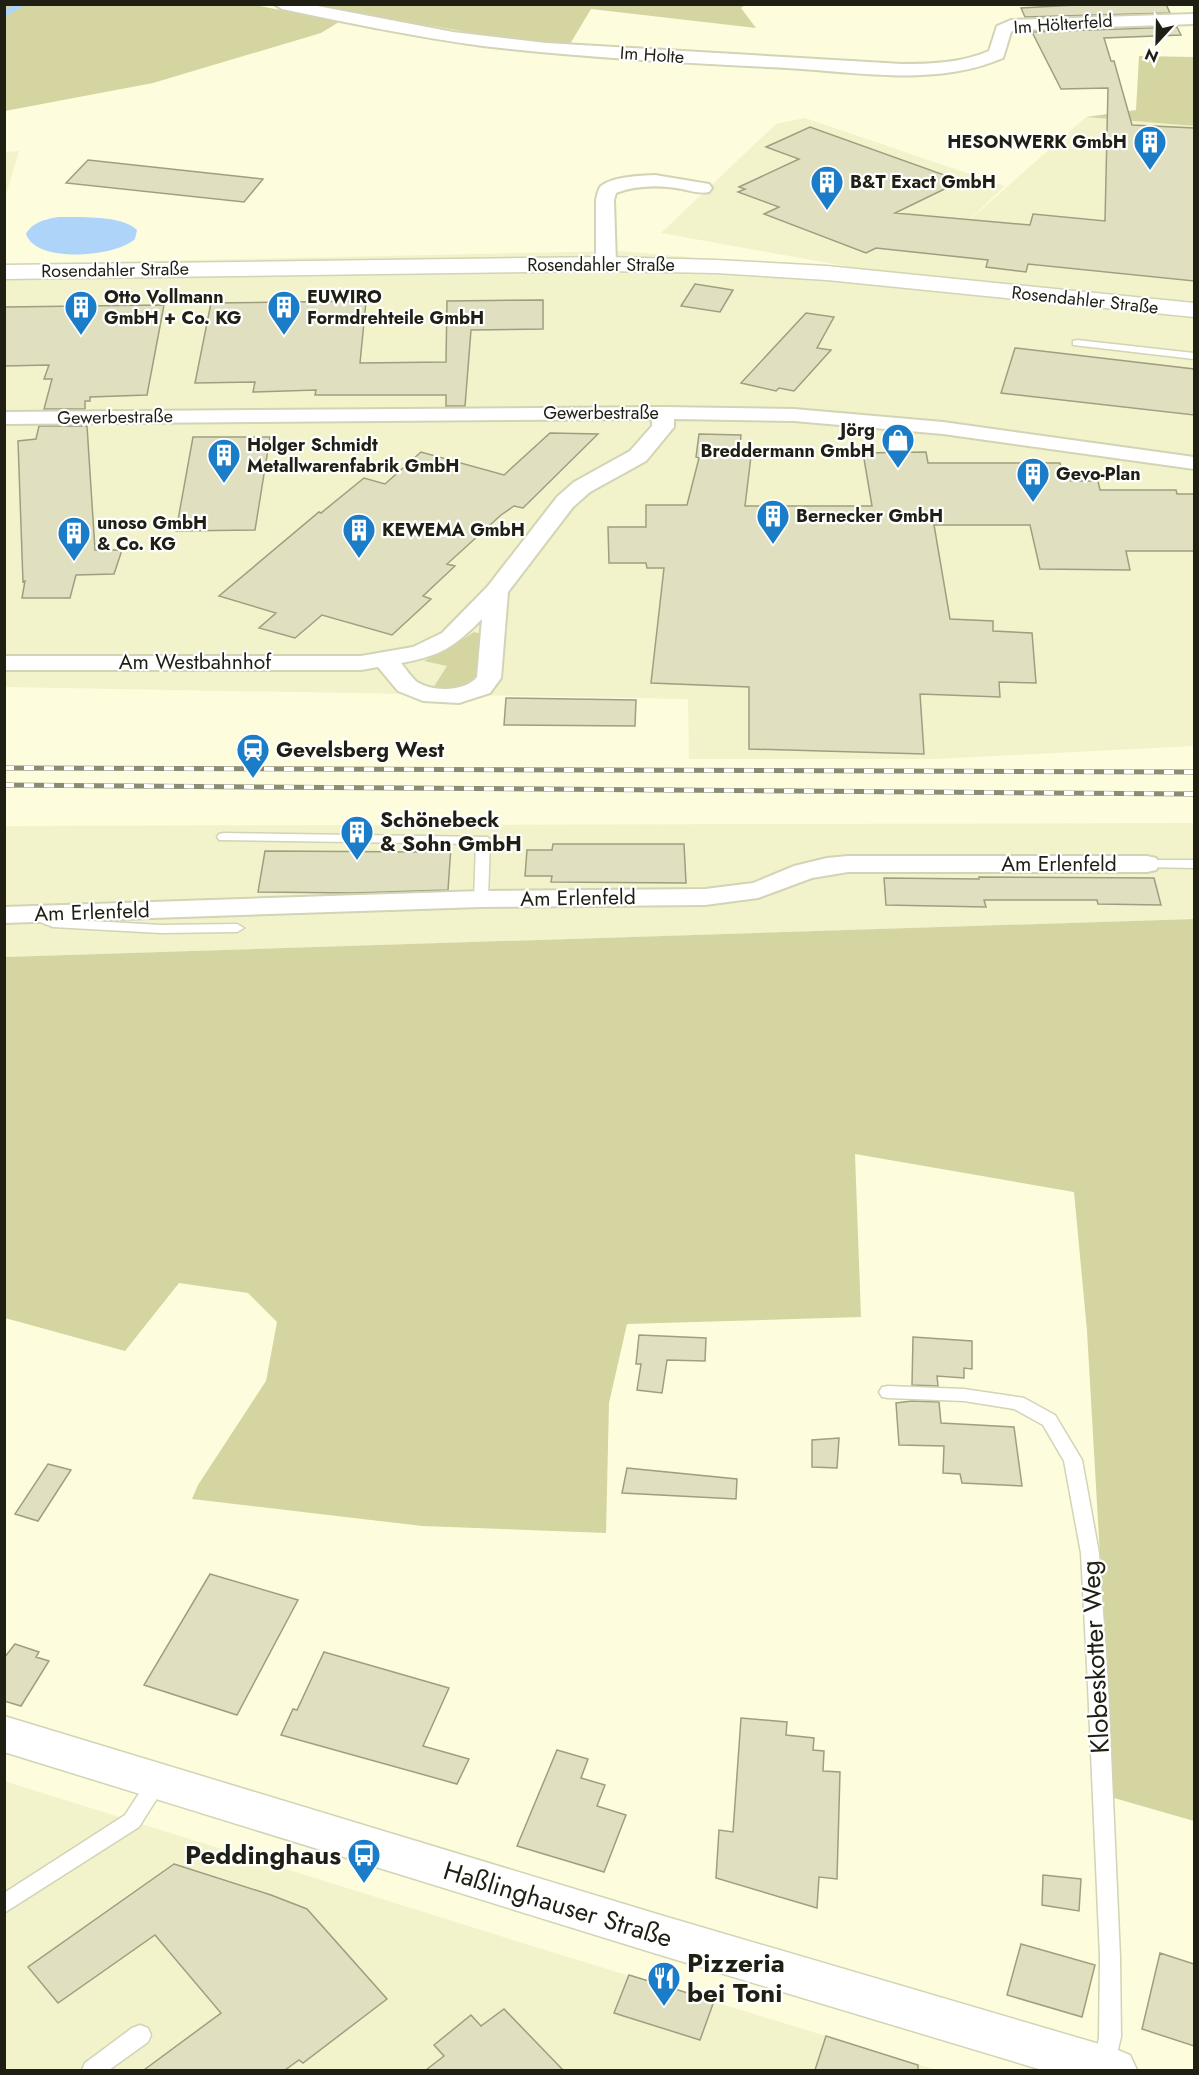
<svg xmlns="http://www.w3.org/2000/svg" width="1199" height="2075" font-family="Jost,sans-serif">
<rect width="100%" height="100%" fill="#fdfddd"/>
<path fill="#f2f2cb" d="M1086,117l108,9v620l-258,13h-247l-1,-60 -683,-12 -1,-423 616,-13 275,24 -234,-42 115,-109 29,-6 200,68 -47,44z
M19,151l-14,47v-46z
M1194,823v96l-1189,38 -1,-131z
M4,1781l541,169 392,120h-932z"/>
<path fill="#d5d5a1" d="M5,4l250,1 84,17 -18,11 -168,50 -148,28z
M311,5h434l-4,3 15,20 -165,-19 -21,35 -63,-5z
M1139,56l55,1v69l-108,-9 50,-7z
M474,632l8,2c-4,39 0,60 -49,54l14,-22 -23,-5 32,-17z
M1194,919v902l-80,-23 -27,-467 -13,-139 -219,-38 6,163 -234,7 -18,79 -3,130 -184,-7 -230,-27 6,-14 68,-104 11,-59 -29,-29 -69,-10 -54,68 -120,-33v-361z"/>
<path fill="#aed4f9" d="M58,217c20,0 65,-2 79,13l-2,9c-19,18 -99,25 -109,-5 6,-12 21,-15 32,-17z"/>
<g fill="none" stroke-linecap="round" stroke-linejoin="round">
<path stroke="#aed4f9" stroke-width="6" d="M4,14l17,-10"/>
</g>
<path fill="#e0e0c1" stroke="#9e9e81" stroke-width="1.5" d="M1093,4h73l4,9 -145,4 -4,-9z
M1177,27l4,8 -77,3 7,23h3l18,64 62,3v153l-166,-17 -2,8 -40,-5 2,-7 -112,-12 -10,5 -102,-39 15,-7 -41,-15 7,-3 -6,-2 60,-28 -33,-12 44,-20 151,54 -66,32 135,12 3,-11 72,7 3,-133 -47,1 -29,-57z
M88,160l175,19 -19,23 -178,-19z
M695,284l38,6 -13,22 -39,-6z
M543,300v29l-72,1 -6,76h-19v-11h-131l1,-5 -63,2 2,-10 -60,1 16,-80 155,-2 -6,62 86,-1 1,-61z
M164,305l-17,90 -57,2v4h-5v8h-41l8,-30h-8l5,-14 -45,1v-59z
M806,313l28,4 -17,31 14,2 -37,41 -15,-3 -3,3 -35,-8z
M1015,348l179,21v46l-193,-22z
M39,426h48l8,124h27l-8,24 -38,1 -6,23h-48l3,-17 -2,1 -5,-141 18,-2z
M550,433l48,1 -75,74 -9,-2 -13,9 -54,49 8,2 -32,30 8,3 -39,36 -70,-20 -27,23 -36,-10 17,-15 -57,-17 100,-84 2,1 43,-35 21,6 36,-32 83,23z
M699,434l42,1 -2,20 12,1 -6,50h127l-9,-53 63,-1 2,11h132l1,5h6l4,13h27l2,9h76l1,4h17v57h-68l4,19 -90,-1 -10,-44h-96l16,94 43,2v10l39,2 4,50 -37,-1 1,15 -80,-3 4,60 -175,-5v-62l-98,-4 13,-115h-17l-1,-5h-37l-1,-36h38v-22h41l12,-47 -3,-1z
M193,437h77l-15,93 -79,1z
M506,698l130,2 -1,26 -131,-1z
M553,844h131l2,39 -135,-1 1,-6h-27l2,-26h25z
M426,845l25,1 -3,44 -94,3 -96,-1 7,-41 160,1z
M979,877l175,1 7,27 -63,-1 -1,-4h-113l2,7 -100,-2 -2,-27 95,1z
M639,1335l67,3 -1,23 -38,-1 -5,33 -25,-3 4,-26h-5z
M913,1337l59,4v28l-8,-1v10l-27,-2 1,10 -26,-1z
M912,1401l27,1 2,21 73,4 8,59 -60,-3 -2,-9 -17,-1 1,-27 -45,-1 -3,-42z
M839,1438l-2,30 -25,-1v-27z
M48,1464l23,6 -33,51 -23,-7z
M627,1468l110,11 -1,20 -114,-6z
M210,1574l88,26 -61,115 -93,-30z
M15,1644l24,8 -3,5 13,4 -28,45 -17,-5v-43z
M324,1652l125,36 -26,58 46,13 -12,25 -176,-49 12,-26 4,1z
M741,1718l46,4 -1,13 28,3 -1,12 11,1 -1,20 17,1 -3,107 -18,-2 -2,31 -101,-30 3,-48 14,2z
M557,1750l31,9 -7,19 24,7 -8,21 29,9 -22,57 -87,-26z
M174,1864l97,31 36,14 80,90 -84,64 -4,-3 -14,10h-141l77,-57 -66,-78 -97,68 -30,-36z
M1043,1875l38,4 -2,32 -37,-6z
M1021,1944l74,21 -13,52 -75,-22z
M1160,1953l34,11v82l-52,-17z
M629,1975l85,26 -14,39 -86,-27z
M504,2009l59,61h-137l18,-14 -10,-11 37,-30 10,11z
M826,2036l92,29v5h-103z"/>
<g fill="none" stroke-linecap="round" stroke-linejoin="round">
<defs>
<path id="lane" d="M1077,340l117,13v6l-121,-14v-4z
M224,833l264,4 2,3 -2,59 -7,4 -7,-4 2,-55 -257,-4 -2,-3 2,-3z
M1147,860h47v8l-52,-1 -2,-3z
M32,910l23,9 106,6 76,-1 7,4 -7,4 -76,1 -108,-6 -26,-10 -2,-3z
M888,1386l76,3 60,9 31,17 27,45 17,93 9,132 12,272 1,80 -8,33h-16l-3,-5 5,-28 1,-80 -12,-272 -7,-132 -17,-92 -21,-36 -29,-16 -50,-8 -76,-3 -6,-1 -3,-5 3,-5z
M158,1773l7,2 3,6 -29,46 -135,86v-20l121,-78 26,-40z
M140,2025l8,3 3,7 -3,7 -39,28h-27l3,-7 47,-35z"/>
<path id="street" d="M274,4h33l146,28 93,11 356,21c30,0 59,-1 87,-13l8,-25 14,-6 183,-6v10l-180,6 -3,2 -8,26c-67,29 -145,14 -216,10 -101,-5 -203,-10 -304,-22 -67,-9 -134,-23 -201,-37z
M655,175l54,9 3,4 -3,4c-9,2 -18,-1 -27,-3 -23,-4 -44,-4 -66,4l-2,7 2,64 -3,4h-14l-3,-4v-64c1,-4 2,-11 5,-14 13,-10 39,-10 54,-11z
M663,407l131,2 149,13 251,35v12l-251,-35 -149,-13 -120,-2v8l-28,34 -56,31 -17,15 -65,85 -7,86 -11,15 -31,10 -36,-2 -25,-10 -20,-24 -17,3h-357v-14h357l52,-9 29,-14 46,-47 69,-89 17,-15 56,-31 22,-25v-7l-648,5v-12zM482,619l-5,58c-12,15 -44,15 -60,5 -6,-5 -11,-13 -16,-19 40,-7 53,-16 81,-44z
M848,856h299l9,2 4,6 -4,6 -9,2h-299l-36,6 -54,20 -53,7 -224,2 -477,16v-16l477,-16 224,-2 48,-6 41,-17 33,-8z"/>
<path id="secondary" d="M606,257l110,3 111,6 367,37v14l-367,-37 -111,-7 -110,-2 -602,8v-14z
M4,1716l653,198 456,134 17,7 7,15h-95l-385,-116 -653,-202z"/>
</defs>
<use href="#lane" stroke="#d3d3b5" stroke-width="3"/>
<use href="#street" stroke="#d3d3b5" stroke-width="4"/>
<use href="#secondary" stroke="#d3d3b5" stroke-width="3"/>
<use href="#lane" fill="#fff" fill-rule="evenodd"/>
<use href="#street" fill="#fff" fill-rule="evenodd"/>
<use href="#secondary" fill="#fff" fill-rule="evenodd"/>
<defs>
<path id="rail" d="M4,768l1190,4
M4,785l1190,9"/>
</defs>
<use href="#rail" stroke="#8a8a75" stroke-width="5"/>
<use href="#rail" stroke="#fff" stroke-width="4" stroke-dasharray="10" stroke-linecap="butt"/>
</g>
<defs>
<symbol id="building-pin" viewBox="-11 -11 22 30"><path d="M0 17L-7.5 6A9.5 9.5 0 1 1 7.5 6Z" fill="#1b7cc8" stroke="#fff"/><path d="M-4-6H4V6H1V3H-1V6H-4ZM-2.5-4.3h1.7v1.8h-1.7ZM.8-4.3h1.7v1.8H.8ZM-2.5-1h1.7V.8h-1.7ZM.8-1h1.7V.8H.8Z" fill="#fff"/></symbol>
<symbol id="shop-pin" viewBox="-11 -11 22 30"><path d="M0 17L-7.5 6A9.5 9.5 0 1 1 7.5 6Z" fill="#1b7cc8" stroke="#fff"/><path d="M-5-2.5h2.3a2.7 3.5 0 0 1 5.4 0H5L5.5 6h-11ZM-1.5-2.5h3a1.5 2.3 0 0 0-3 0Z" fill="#fff"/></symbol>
<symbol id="station-pin" viewBox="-11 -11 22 30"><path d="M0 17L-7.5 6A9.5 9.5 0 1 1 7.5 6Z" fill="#1b7cc8" stroke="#fff"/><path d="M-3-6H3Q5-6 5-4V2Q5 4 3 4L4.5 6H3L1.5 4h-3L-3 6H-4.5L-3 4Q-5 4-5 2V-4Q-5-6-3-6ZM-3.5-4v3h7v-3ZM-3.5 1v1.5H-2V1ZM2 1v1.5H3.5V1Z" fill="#fff"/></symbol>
<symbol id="bus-pin" viewBox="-11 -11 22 30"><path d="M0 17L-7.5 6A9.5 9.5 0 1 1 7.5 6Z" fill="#1b7cc8" stroke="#fff"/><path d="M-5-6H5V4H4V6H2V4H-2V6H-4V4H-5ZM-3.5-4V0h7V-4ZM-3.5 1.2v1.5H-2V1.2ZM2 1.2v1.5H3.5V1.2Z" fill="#fff"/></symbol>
<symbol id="restaurant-pin" viewBox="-11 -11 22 30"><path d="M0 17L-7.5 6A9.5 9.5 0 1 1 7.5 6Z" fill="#1b7cc8" stroke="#fff"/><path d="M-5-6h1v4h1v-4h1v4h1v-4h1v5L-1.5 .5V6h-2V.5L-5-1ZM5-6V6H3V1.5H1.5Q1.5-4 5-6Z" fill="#fff"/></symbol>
</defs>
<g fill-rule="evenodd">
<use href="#building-pin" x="1131" y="123" width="38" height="52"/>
<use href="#building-pin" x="808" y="163" width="38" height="52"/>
<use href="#building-pin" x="62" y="288" width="38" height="52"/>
<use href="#building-pin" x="265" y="288" width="38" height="52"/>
<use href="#shop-pin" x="879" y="421" width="38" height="52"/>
<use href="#building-pin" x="205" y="436" width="38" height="52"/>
<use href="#building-pin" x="1014" y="455" width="38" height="52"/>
<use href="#building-pin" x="754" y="497" width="38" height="52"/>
<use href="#building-pin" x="340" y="511" width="38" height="52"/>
<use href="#building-pin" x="55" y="514" width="38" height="52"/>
<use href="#station-pin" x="234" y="731" width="38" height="52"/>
<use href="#building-pin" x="338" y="813" width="38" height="52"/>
<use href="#bus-pin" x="345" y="1836" width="38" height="52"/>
<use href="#restaurant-pin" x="645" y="1959" width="38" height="52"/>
</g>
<g text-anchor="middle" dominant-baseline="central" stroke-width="4.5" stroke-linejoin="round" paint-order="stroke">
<g font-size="18" fill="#1f1f14" stroke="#fff">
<text transform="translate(1063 24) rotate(-4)">Im Hölterfeld</text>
<text transform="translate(652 55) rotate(4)">Im Holte</text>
<text x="601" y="265">Rosendahler Straße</text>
<text transform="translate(115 270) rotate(-1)">Rosendahler Straße</text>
<text transform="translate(1085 300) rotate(6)">Rosendahler Straße</text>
<text x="601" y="413">Gewerbestraße</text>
<text transform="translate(115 417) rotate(-1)">Gewerbestraße</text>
</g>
<g font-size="18" font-weight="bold" fill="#1f1f14" stroke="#fff" text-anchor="start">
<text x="1127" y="142" text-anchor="end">HESONWERK GmbH</text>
<text x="850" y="182">B&amp;T Exact GmbH</text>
<text x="104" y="297">Otto Vollmann<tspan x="104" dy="21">GmbH + Co. KG</tspan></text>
<text x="307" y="297">EUWIRO<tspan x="307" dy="21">Formdrehteile GmbH</tspan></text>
<text x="875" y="430" text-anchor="end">Jörg<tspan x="875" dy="21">Breddermann GmbH</tspan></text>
<text x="247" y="445">Holger Schmidt<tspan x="247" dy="21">Metallwarenfabrik GmbH</tspan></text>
<text x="1056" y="474">Gevo-Plan</text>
<text x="796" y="516">Bernecker GmbH</text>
<text x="97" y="523">unoso GmbH<tspan x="97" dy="21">&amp; Co. KG</tspan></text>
<text x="382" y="530">KEWEMA GmbH</text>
</g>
<g font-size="21" fill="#1f1f14" stroke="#fff">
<text x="195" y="662">Am Westbahnhof</text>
<text x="1059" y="864">Am Erlenfeld</text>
<text transform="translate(578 898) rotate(-1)">Am Erlenfeld</text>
<text transform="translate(92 912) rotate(-2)">Am Erlenfeld</text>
</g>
<g font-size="21" font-weight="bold" fill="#1f1f14" stroke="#fff" text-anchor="start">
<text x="276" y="750">Gevelsberg West</text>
<text x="380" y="820">Schönebeck<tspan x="380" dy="24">&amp; Sohn GmbH</tspan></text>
</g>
<g font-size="26" fill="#1f1f14" stroke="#fff">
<text transform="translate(1095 1657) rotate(-93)">Klobeskotter Weg</text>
<text transform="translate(558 1904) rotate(17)">Haßlinghauser Straße</text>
</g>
<g font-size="26" font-weight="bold" fill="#1f1f14" stroke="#fff" text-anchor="end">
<text x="341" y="1855">Peddinghaus</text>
<text x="687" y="1963" text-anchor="start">Pizzeria<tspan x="687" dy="30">bei Toni</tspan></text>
</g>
</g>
<rect width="1199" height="2075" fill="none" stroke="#1f1f14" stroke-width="12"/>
<g transform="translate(1157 42) rotate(202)" stroke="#ffffff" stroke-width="4.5" paint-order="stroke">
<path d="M0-4.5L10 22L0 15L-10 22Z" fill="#1f1f14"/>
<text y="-9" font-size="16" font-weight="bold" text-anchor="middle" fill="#1f1f14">N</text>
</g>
</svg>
